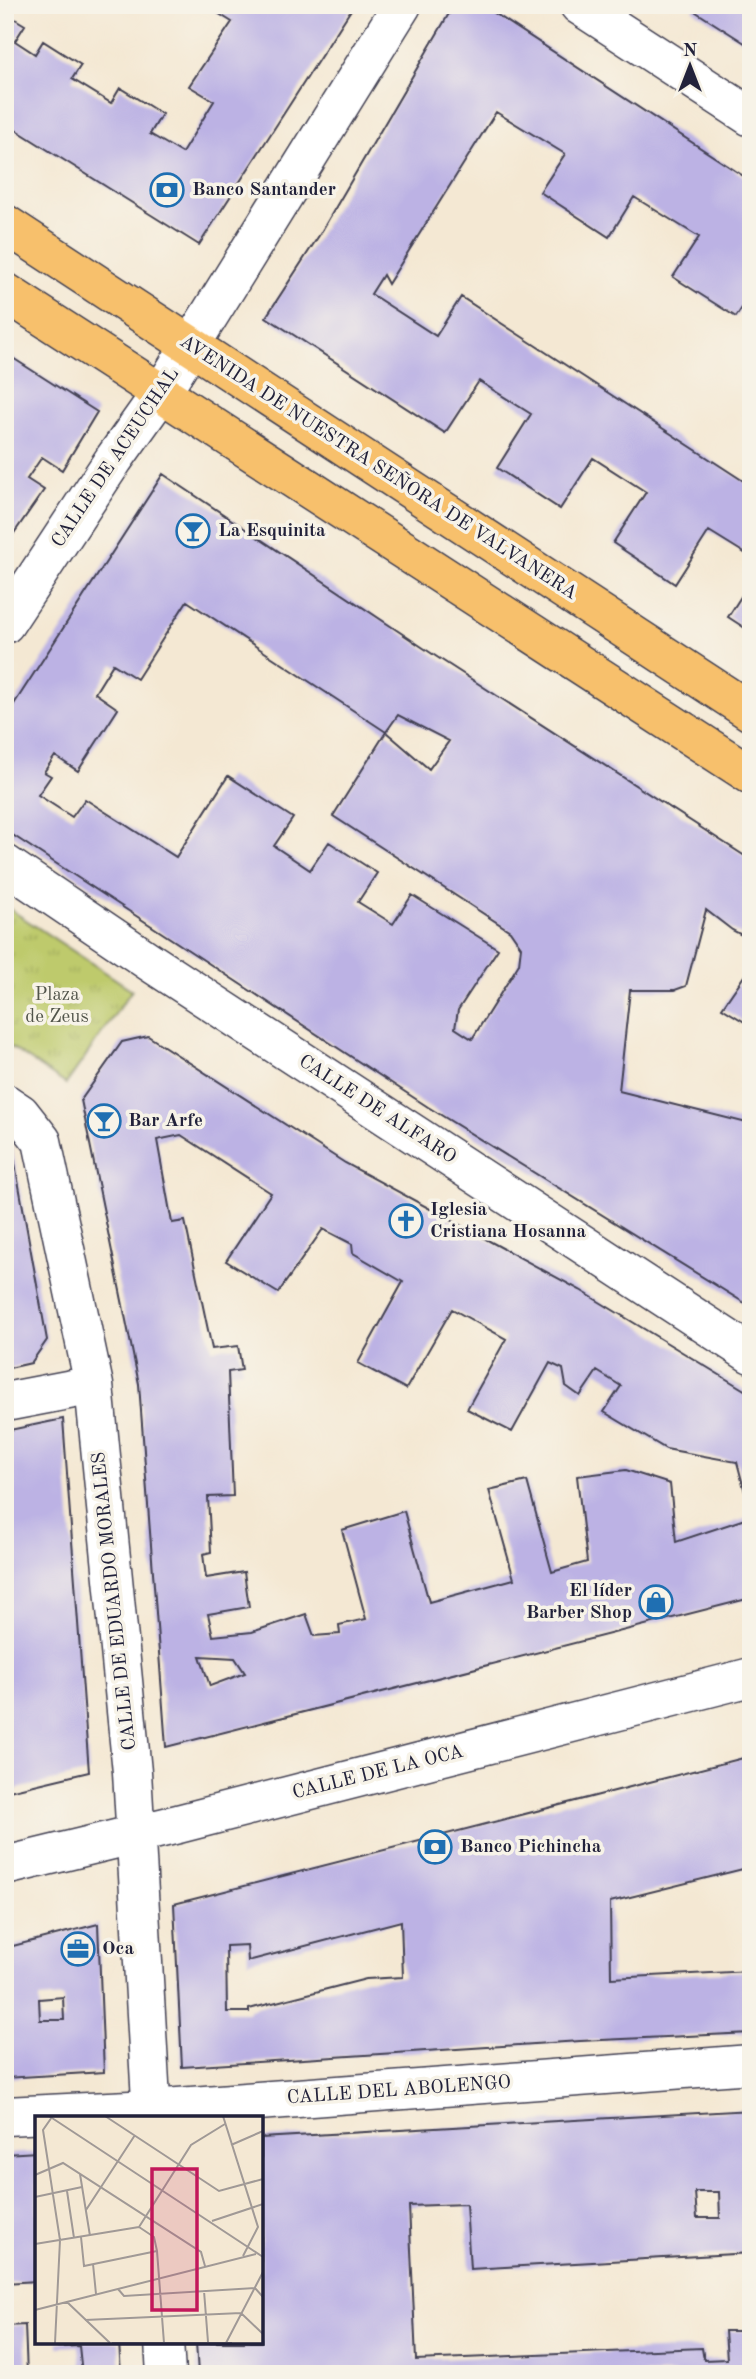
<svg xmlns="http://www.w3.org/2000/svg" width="756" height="2379" font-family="'Old Standard TT',serif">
<defs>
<pattern id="grass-tufts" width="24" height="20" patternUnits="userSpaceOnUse" patternTransform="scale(1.75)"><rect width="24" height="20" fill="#beca6c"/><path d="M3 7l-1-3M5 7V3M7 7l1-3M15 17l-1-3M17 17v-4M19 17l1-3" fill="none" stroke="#a3ad5e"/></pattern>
</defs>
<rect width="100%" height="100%" fill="#f7f3e8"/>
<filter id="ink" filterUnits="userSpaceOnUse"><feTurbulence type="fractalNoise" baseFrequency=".0143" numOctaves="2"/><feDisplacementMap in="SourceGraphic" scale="14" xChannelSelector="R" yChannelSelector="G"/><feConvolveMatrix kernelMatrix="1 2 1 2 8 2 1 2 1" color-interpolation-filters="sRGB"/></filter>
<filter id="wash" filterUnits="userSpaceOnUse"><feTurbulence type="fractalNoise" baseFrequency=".00686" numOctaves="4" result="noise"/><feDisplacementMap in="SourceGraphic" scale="28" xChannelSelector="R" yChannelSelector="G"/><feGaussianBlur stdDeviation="1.57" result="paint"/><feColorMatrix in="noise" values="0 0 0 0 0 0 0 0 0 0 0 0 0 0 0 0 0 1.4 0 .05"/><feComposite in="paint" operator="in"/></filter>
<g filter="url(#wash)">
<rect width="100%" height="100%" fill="#f4e8d3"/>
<path fill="url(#grass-tufts)" stroke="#707654" stroke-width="2" d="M5,906l127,84 -66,94 -61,-41z"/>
<g id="blocks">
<path fill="#bcb2e4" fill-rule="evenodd" d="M205,5h149l-155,240 -194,-122v-110l20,12 -10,16 20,13 8,-13 38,24 -9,14 39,24 9,-15 42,26 -12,20 32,19 32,-52 -25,-15 43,-64z
M454,5h28l269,176v113l-15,23 -63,-40 26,-40 -65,-40 -25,40 -69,-45 25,-38 -69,-42 -108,172 -5,-9 -12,19 65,42 25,-39 290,189v71l-42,-26 -34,53 -62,-41 33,-51 -53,-34 -33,51 -63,-41 34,-54 -52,-33 -34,52 -179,-116 54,-83z
M696,5h55v42l-58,-37z
M5,353l92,59 -35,58 -20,-13 -15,22 17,11 -39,56z
M163,474l274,183 314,203v80l-19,-10 -26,-20 -20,76 -11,4h-45l-11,101 132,33v183l-323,-200 -423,-277v-112zM187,601l199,131 12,-17 51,26 -20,28 -43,-37 -53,84 177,115 11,16 -2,17 -47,75 -17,-11 3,-18 40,-61 -86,-54 -19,29 -35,-22 19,-29 -48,-31 -19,28 -36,-24 19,-28 -65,-42 -52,81 -91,-58 -13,18 -34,-22 13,-19 -7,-4 11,-16 23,15 40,-62 -23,-16 18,-29 24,15z
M751,581v51l-23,-15z
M751,966v60l-29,-18z
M148,1036l197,127 235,127 171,104 -1,117 -13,-49 -71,-13 -62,-37 17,-26 -24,-15 -17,25 -14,-10 -3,-17 -13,-6 -38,69 -45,-23 39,-70 -54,-30 -46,80 -48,-26 45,-81 -50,-29 -1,-9 -29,-15 -45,64 -52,-32 45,-68 -90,-58 -24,5 15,83 13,-2 27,128 26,-3 4,24 -14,2 5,124 -25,1 3,55 -8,2 3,24 38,-6 5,35 -41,7 5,22 39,-4 54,-18 8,22 26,-2 -1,-9 27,-6 -24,-89 62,-19 25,91 85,-23 -25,-89 38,-9 25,91 35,-10 -10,-86 49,-6 44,14 6,58 75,-25v81l-585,149 -27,-363 -58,-284 41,-58zM200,1656l35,2 10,15 -35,13z
M5,1143l7,4 35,193 -16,23 -26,6z
M63,1419l26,353 -84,20v-361z
M751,1756v111l-141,35 1,76 140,-7v62l-171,8 -398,26 -8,-163zM401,1921l2,56 -37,2 -117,30v3h-22l-1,-66 21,-1 1,16z
M98,1924l6,148 -99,6v-130zM63,1997l1,23h-24l-1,-21z
M751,2110v143l-281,16 -4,-65 -57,2 7,154 286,-12 2,12 23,-1 -2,-28h26v43h-553l-2,-32h65v-204zM695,2192h24l1,26h-23z
M37,2152v129l-32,2v-129z
M25,2325l2,49h-22v-48z
M58,2342h61l2,32h-39l-3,-28 -21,1z"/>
</g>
</g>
<g filter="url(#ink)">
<use href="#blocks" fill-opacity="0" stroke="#424052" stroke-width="2"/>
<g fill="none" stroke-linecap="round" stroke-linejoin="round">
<defs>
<path id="minor" d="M579,5l172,112
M5,624l109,-165 47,-66 241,-388
M5,864l145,98 601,392
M5,1103l15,10 22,28 52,244 38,387 20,346
M5,1402l89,-17
M5,1866l173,-42 573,-147
M5,2116l146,-7 600,-45
M164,2342l2,32"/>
<path id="major" d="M5,224l746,488
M5,292l746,483"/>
</defs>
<use href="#minor" stroke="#424052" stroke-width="41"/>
<use href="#major" stroke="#424052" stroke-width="41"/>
<use href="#minor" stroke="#fff" stroke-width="38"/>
<use href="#major" stroke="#f7c06c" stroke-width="38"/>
</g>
</g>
<defs>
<symbol id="bank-ring" viewBox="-11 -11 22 22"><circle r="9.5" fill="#f7f3e8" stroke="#1f6fb2" stroke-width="1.5"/><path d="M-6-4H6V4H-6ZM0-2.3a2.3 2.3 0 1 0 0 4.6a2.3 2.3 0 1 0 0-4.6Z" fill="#1f6fb2"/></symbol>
<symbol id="bar-ring" viewBox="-11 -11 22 22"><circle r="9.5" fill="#f7f3e8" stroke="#1f6fb2" stroke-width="1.5"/><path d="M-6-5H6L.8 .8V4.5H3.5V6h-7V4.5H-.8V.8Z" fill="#1f6fb2"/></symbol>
<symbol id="church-ring" viewBox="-11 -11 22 22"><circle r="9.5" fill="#f7f3e8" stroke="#1f6fb2" stroke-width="1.5"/><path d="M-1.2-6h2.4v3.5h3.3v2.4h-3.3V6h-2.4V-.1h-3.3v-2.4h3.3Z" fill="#1f6fb2"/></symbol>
<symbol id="shop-ring" viewBox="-11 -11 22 22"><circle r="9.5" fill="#f7f3e8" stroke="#1f6fb2" stroke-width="1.5"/><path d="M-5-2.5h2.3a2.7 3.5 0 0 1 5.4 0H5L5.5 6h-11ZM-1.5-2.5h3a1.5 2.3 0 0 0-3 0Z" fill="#1f6fb2"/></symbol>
<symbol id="office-ring" viewBox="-11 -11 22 22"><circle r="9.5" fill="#f7f3e8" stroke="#1f6fb2" stroke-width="1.5"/><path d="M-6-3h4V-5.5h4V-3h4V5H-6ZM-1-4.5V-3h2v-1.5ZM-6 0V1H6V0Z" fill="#1f6fb2"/></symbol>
</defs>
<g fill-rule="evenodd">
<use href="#bank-ring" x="148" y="171" width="38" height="38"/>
<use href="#bar-ring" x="174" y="512" width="38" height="38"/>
<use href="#bar-ring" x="85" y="1102" width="38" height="38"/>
<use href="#church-ring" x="387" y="1202" width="38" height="38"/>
<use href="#shop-ring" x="637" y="1583" width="38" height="38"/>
<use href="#bank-ring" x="416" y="1828" width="38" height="38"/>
<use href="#office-ring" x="59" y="1930" width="38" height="38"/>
</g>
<g text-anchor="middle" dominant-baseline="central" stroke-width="7" stroke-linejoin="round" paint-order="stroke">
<g font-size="19" font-weight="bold" fill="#22223b" stroke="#f7f3e8" text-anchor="start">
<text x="192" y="190">Banco Santander</text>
<text x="218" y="531">La Esquinita</text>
<text x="128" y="1121">Bar Arfe</text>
<text x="430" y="1210">Iglesia<tspan x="430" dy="22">Cristiana Hosanna</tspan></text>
<text x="632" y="1591" text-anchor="end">El líder<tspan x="632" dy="22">Barber Shop</tspan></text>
<text x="460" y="1847">Banco Pichincha</text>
<text x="102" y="1949">Oca</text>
</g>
<g font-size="19" fill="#22223b" stroke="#f7f3e8">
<text transform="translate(116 458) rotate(-56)">CALLE DE ACEUCHAL</text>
<text transform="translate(378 468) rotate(33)">AVENIDA DE NUESTRA SEÑORA DE VALVANERA</text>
<text transform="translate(377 1110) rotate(33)">CALLE DE ALFARO</text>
<text transform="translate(115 1601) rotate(-96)">CALLE DE EDUARDO MORALES</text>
<text transform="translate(378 1773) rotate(-14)">CALLE DE LA OCA</text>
<text transform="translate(399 2091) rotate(-4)">CALLE DEL ABOLENGO</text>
</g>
<g font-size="19" fill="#51544a" stroke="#f7f3e8">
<text x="57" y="995">Plaza<tspan x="57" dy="22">de Zeus</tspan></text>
</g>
</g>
<g transform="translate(35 2116)">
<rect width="228" height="228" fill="#f4e8d3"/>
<path fill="none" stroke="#a09996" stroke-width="2" d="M14,0l214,141M70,0l114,75 44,-12M188,0l35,111 -15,29M17,1l-9,13 17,110 -5,103M196,29l32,-14M45,58l10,62M0,59l28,-12 138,89 4,14M32,75l7,47M0,81l47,-10M51,94l49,-75M177,105l51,-17M104,111l52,-82 34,-21M104,111l15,10 3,14 7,92M46,121l3,29 73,-15M0,128l104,-17M58,148l3,30M83,173l6,7 131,-8 8,9M169,175l4,51M32,186l43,41M0,194l221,-56M50,204l156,-7 22,21M77,227h120M191,227l37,-71"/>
<path fill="#c2185b" fill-opacity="0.15" stroke="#c2185b" stroke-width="3.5" d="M117,53h45v141h-45z"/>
<rect width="228" height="228" fill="none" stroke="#22223b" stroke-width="3.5"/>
</g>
<rect width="756" height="2379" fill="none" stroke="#f7f3e8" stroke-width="28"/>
<g transform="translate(690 66)" stroke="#f7f3e8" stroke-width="5" paint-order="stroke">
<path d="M0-5L12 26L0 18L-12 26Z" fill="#22223b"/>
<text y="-10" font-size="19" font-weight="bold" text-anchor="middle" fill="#22223b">N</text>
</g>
</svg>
